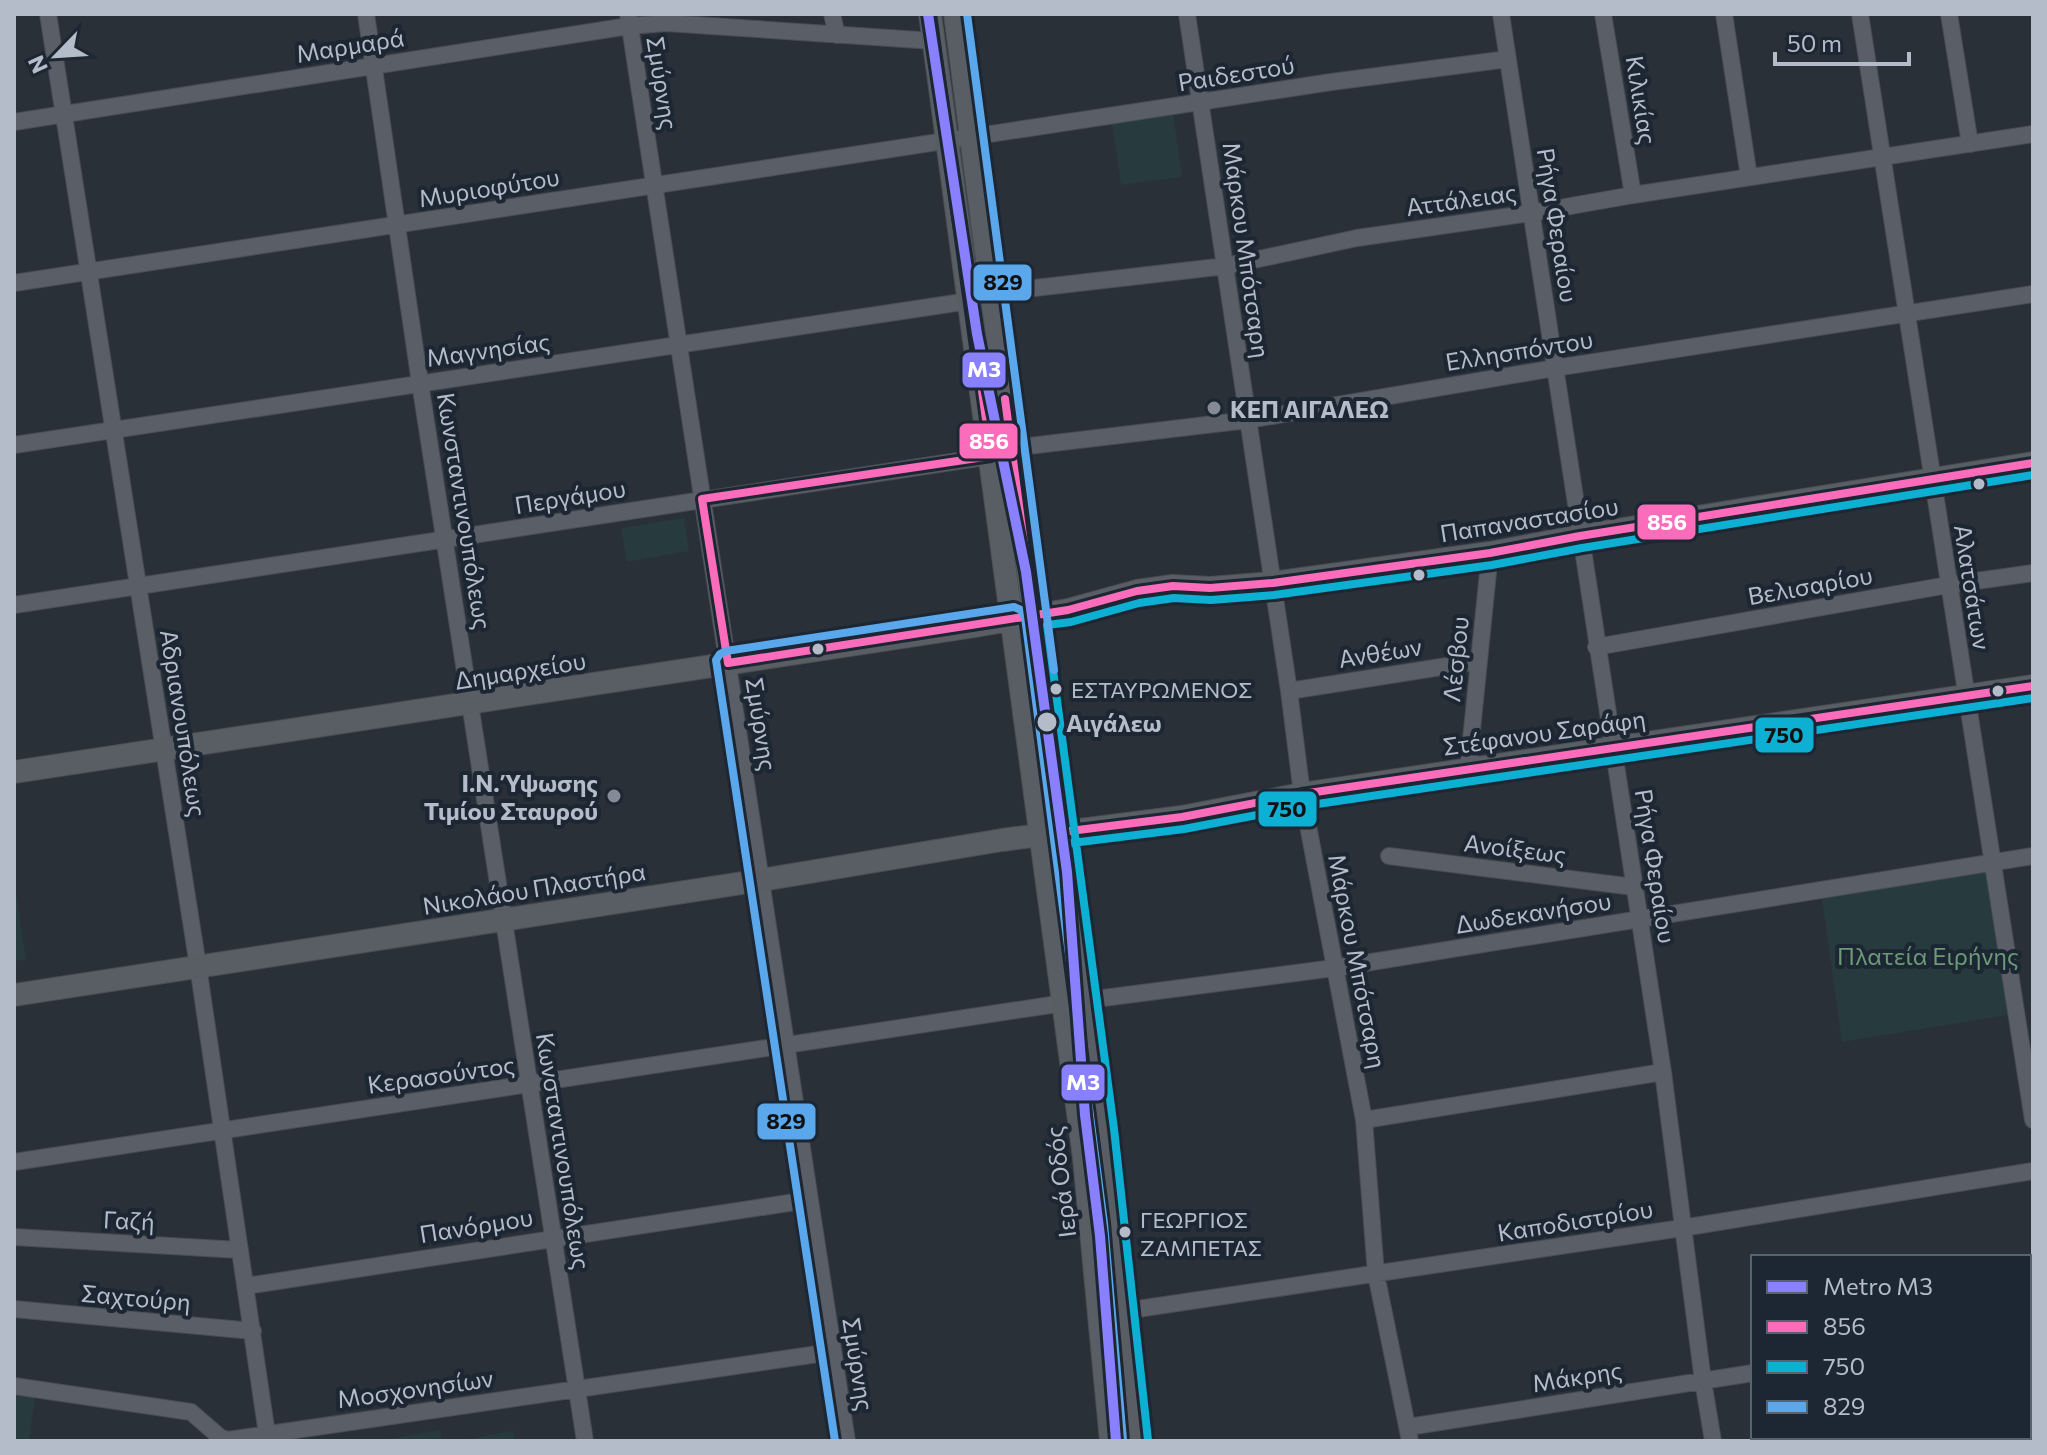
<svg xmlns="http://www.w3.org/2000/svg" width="2047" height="1455" font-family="Commissioner,sans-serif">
<rect width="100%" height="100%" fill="#2a3038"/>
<path fill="#273a3e" d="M1173,113l9,64 -61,8 -9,-63z
M684,518l5,33 -62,11 -6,-34z
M1992,870l16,145 -166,27 -20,-143z
M14,880l12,79 -12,2z
M14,1395l21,2 -6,44h-15z
M440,1430l2,11h-53v-2z
M513,1431l2,10h-57z"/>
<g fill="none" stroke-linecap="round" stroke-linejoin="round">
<defs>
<path id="street" d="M48,14l150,952 70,475
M366,14l54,369 165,1058
M628,14l219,1427
M832,14l5,21
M1187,14l102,677 13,103 62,326 12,154 34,167
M1501,14l162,1058 40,309 10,60
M1603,14l30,181
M1724,14l25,163
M1860,14l173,1106
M1949,14l21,130
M14,122l615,-96 37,-3 268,18
M14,283l1317,-201 177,-23
M991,293l235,-27 131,-28 174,-25 102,-18 400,-61
M14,445l955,-144
M1012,448l236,-28 307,-52 478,-74
M14,605l977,-149
M1596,647l352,-62 85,-12
M1289,691l190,-30
M1468,769l22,-216
M1389,856l245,31
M1088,1000l246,-32 699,-112
M1364,1120l299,-48
M14,1162l1050,-159
M14,1237l226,13
M246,1286l562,-86
M14,1309l239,22
M1124,1311l558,-83 351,-57
M2029,1332l4,-1
M14,1386l177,26 30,26 7,2 604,-88
M1408,1427l345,-54"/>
<path id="secondary" d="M930,14l154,1144 27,283
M955,14l107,818 26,168 36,311 12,130
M14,772l961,-146 93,-16 69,-19 36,-5 37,2 63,-5 217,-30 90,-17 453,-73
M14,995l748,-115 240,-40 180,-23 120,-23 731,-108"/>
</defs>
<use href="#street" stroke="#484c53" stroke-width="18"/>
<use href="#secondary" stroke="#484c53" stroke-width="24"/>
<use href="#street" stroke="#5a5e66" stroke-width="16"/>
<use href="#secondary" stroke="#595d64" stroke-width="22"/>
<defs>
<path id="bus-1" d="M930,14l61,442 -289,43 26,164 340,-53 69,-19 36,-5 37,2 63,-5 217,-30 90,-17 453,-73
M1005,399l57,433 120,-15 120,-23 731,-108"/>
<path id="bus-2" d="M1058,862l-2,-17 128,-16 120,-23 729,-108
M1148,1440l-34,-311 -67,-504 24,-3 68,-19 35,-5 37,2 63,-5 218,-30 90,-17 451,-73"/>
<path id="bus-3" d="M967,14l87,656
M835,1441l-119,-781 4,-6 6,-3 288,-44 7,3 4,7 79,606 19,217"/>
</defs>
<use href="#bus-1" stroke="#1d2633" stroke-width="14"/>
<use href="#bus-2" stroke="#1d2633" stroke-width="14"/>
<use href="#bus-3" stroke="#1d2633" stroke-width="14"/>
<use href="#bus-1" stroke="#fb6dba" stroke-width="8"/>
<use href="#bus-2" stroke="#0dafd3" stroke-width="8"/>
<use href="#bus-3" stroke="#5aa8eb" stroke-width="8"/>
<defs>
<path id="metro-1" d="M928,14l49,320 49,238 41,300 18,243 15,121 16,205"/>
</defs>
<use href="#metro-1" stroke="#1d2633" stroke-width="16"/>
<use href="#metro-1" stroke="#8880ff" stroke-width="10"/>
</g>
<g fill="#848b96" stroke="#1d2633" stroke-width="3">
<circle cx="1214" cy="408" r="8"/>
<circle cx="614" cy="796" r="8"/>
</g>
<g fill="#b4bcc9" stroke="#1d2633" stroke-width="3">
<circle cx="1979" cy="484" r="7"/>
<circle cx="1419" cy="575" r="7"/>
<circle cx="818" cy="649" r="7"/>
<circle cx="1056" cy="689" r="7"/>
<circle cx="1998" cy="691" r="7"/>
<circle cx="1047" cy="722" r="11"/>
<circle cx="1125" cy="1232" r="7"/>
</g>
<g text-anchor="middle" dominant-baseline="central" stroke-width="8" stroke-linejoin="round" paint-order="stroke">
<g font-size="22" fill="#b4bcc9" stroke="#1d2633" text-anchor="start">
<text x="1071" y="689">ΕΣΤΑΥΡΩΜΕΝΟΣ</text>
<text x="1140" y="1219">ΓΕΩΡΓΙΟΣ<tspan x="1140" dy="28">ΖΑΜΠΕΤΑΣ</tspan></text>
</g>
<g font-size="24" fill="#b4bcc9" stroke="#1d2633">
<text transform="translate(350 45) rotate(-9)">Μαρμαρά</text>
<text transform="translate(1236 73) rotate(-9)">Ραιδεστού</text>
<text transform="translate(663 83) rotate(81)">Σμύρνης</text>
<text transform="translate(1642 100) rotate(81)">Κιλικίας</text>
<text transform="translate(489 187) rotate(-9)">Μυριοφύτου</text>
<text transform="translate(1461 199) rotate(-8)">Αττάλειας</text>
<text transform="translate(1558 225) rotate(81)">Ρήγα Φεραίου</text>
<text transform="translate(1247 250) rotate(82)">Μάρκου Μπότσαρη</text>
<text transform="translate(488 349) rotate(-8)">Μαγνησίας</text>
<text transform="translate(1519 350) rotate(-9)">Ελλησπόντου</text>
<text transform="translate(570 496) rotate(-9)">Περγάμου</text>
<text transform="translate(465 511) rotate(81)">Κωνσταντινουπόλεως</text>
<text transform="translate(1529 519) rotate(-9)">Παπαναστασίου</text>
<text transform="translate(1810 585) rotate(-10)">Βελισαρίου</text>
<text transform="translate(1973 587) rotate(81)">Αλατσάτων</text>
<text transform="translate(1380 652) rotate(-9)">Ανθέων</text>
<text transform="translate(1455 659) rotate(-84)">Λέσβου</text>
<text transform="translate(520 670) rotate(-9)">Δημαρχείου</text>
<text transform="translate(184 723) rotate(81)">Αδριανουπόλεως</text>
<text transform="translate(762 724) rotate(81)">Σμύρνης</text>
<text transform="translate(1544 732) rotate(-8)">Στέφανου Σαράφη</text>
<text transform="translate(1515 848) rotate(7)">Ανοίξεως</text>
<text transform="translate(1656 866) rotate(81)">Ρήγα Φεραίου</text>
<text transform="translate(534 888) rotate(-9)">Νικολάου Πλαστήρα</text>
<text transform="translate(1533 912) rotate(-9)">Δωδεκανήσου</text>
<text transform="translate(1358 961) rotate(79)">Μάρκου Μπότσαρη</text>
<text transform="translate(441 1074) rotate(-8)">Κερασούντος</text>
<text transform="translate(564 1151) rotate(81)">Κωνσταντινουπόλεως</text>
<text transform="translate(1060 1182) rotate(-97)">Ιερά Οδός</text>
<text transform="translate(129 1220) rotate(3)">Γαζή</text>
<text transform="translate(1575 1220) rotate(-9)">Καποδιστρίου</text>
<text transform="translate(476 1225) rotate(-9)">Πανόρμου</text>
<text transform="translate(136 1297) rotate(5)">Σαχτούρη</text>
<text transform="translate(859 1364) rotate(81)">Σμύρνης</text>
<text transform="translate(1577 1376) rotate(-9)">Μάκρης</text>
<text transform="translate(415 1388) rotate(-8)">Μοσχονησίων</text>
</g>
<g font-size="24" font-weight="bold" fill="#b4bcc9" stroke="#1d2633" text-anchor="start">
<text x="1230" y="408">ΚΕΠ ΑΙΓΑΛΕΩ</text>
<text x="598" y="782" text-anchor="end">Ι.Ν. Ύψωσης<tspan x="598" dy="28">Τιμίου Σταυρού</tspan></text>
</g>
<g font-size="24" font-weight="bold" fill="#b4bcc9" stroke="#1d2633" text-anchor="start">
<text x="1066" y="722">Αιγάλεω</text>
</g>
<g font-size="24" fill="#6b9a76" stroke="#1d2633">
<text x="1928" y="955">Πλατεία Ειρήνης</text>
</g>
</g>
<g stroke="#1d2633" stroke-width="3">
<rect x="972" y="263" width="61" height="39" rx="8" fill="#5aa8eb"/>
<rect x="961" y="351" width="46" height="38" rx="8" fill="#8880ff"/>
<rect x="958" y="422" width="61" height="38" rx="8" fill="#fb6dba"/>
<rect x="1636" y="503" width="61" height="38" rx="8" fill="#fb6dba"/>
<rect x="1754" y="716" width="61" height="38" rx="8" fill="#0dafd3"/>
<rect x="1257" y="790" width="61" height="38" rx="8" fill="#0dafd3"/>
<rect x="1060" y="1063" width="46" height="39" rx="8" fill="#8880ff"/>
<rect x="756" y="1102" width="61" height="39" rx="8" fill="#5aa8eb"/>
</g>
<g font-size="22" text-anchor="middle" font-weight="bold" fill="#fff">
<text x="984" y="377">Μ3</text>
<text x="989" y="449">856</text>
<text x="1667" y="530">856</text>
<text x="1083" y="1090">Μ3</text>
</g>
<g font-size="22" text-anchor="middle" font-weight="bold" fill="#111">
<text x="1003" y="290">829</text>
<text x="1784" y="743">750</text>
<text x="1287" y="817">750</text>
<text x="786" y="1129">829</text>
</g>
<rect width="2047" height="1455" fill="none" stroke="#b4bcc9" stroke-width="32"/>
<rect x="1751" y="1255" width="280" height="184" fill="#1d2633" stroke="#59626f" stroke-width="2"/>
<rect x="1767" y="1281" width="40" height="12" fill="#8880ff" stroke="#59626f" stroke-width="2"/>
<text x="1823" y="1295" font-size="24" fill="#b4bcc9">Metro Μ3</text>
<rect x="1767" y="1321" width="40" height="12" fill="#fb6dba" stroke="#59626f" stroke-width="2"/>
<text x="1823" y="1335" font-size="24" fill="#b4bcc9">856</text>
<rect x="1767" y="1361" width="40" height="12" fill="#0dafd3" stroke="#59626f" stroke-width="2"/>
<text x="1823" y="1375" font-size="24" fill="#b4bcc9">750</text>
<rect x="1767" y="1401" width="40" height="12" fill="#5aa8eb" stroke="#59626f" stroke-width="2"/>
<text x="1823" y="1415" font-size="24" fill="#b4bcc9">829</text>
<g transform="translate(56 56) rotate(245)" stroke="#1d2633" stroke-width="6" paint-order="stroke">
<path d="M0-6L14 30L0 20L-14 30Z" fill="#b4bcc9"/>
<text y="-12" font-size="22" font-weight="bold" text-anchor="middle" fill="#b4bcc9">N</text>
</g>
<path d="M1775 52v12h134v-12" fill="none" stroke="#b4bcc9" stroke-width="4"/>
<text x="1787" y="52" font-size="24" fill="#b4bcc9" stroke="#1d2633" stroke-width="6" paint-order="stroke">50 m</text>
</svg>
